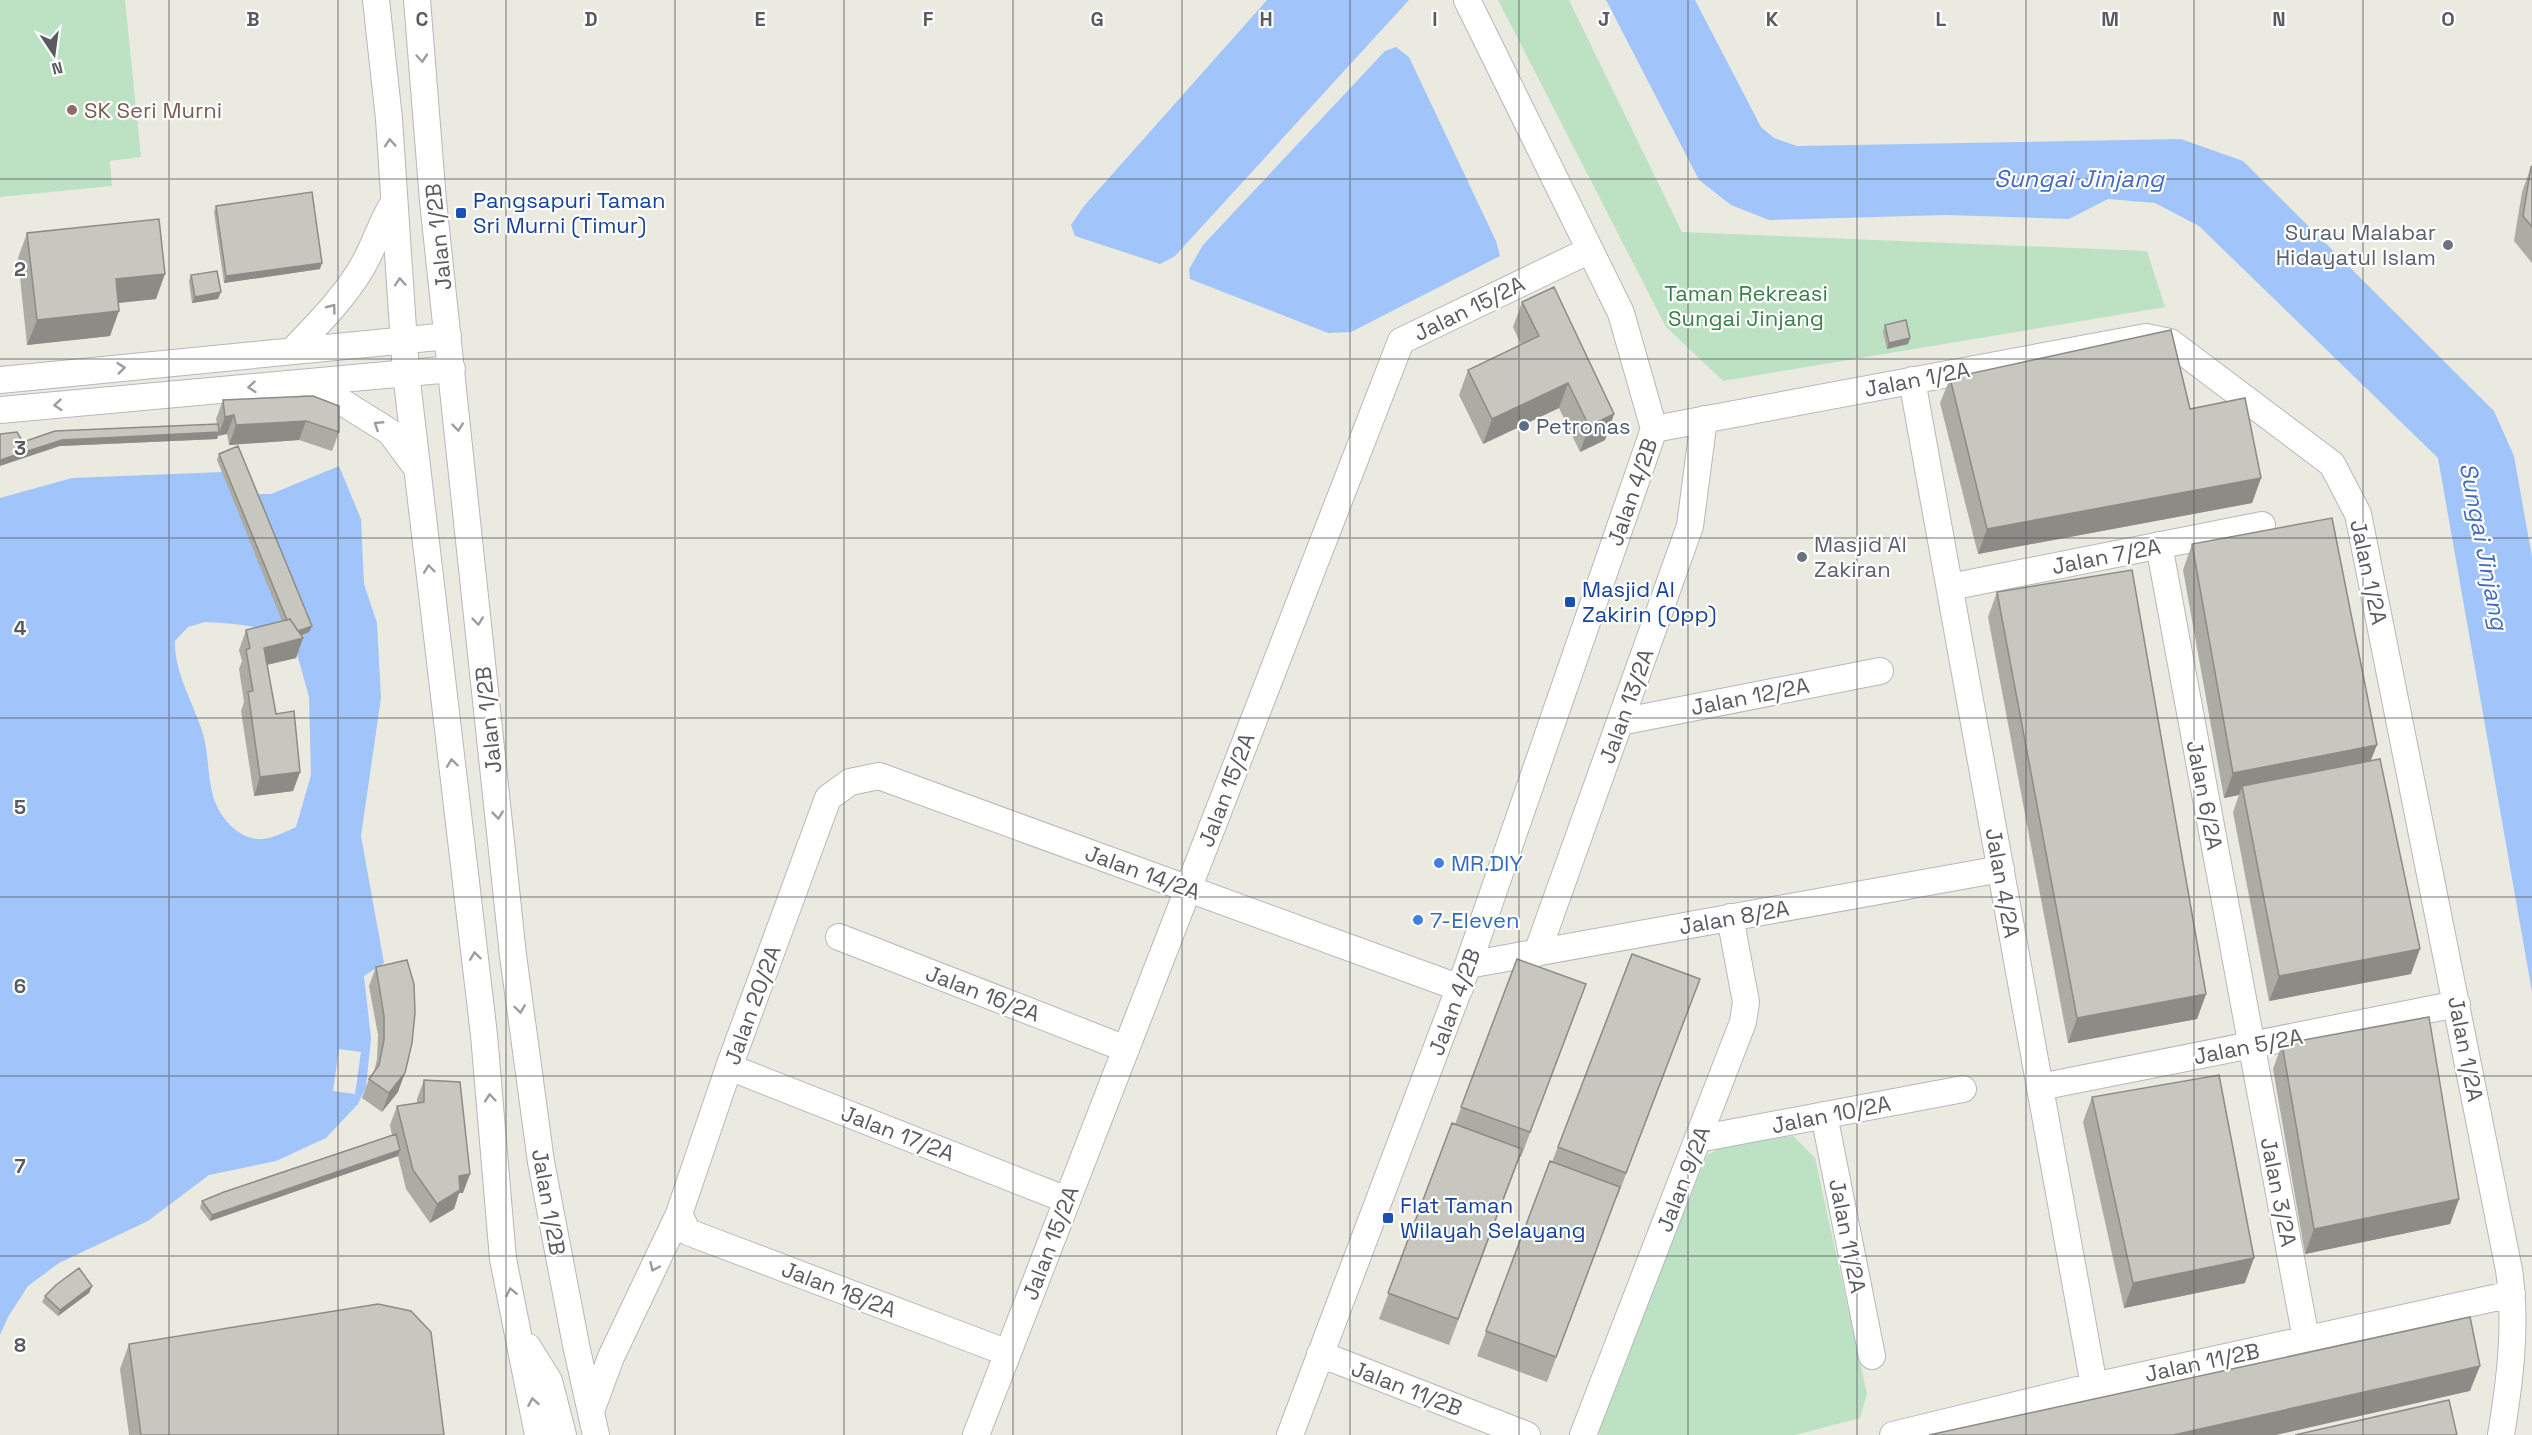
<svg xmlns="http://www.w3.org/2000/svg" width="2532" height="1435" font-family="'Space Grotesk',sans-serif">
<rect width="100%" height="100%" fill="#ebeae0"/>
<path fill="#bde2c3" d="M0,0h125l16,157 -31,4 2,25 -112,11z
M1498,0h71l113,232 465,19 18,56 -442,74 -57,-54z
M1793,1136l22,22 52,236 -7,24 -65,17h-195l-3,-6 110,-274 17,-9z"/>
<path fill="#a1c5fa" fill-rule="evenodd" d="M1267,0h142l-234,256 -15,8 -85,-28 -4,-11 13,-19z
M1606,0h89l66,127 13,11 23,8 384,-7 62,22 251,250 20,45 18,101v435l-94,-534 -239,-232 -44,-23 -47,-4 -39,20 -123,-4 -177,5 -38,-15 -32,-25z
M1396,47l13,10 87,184 4,15 -149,76 -23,1 -138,-54 -1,-10 14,-24 182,-194z
M339,466l22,53 3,65 13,39 4,75 -20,138 23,127 -20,13 7,62 -5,49 -8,17 -32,34 -50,23 -67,14 -61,46 -89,42 -31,23 -20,31 -8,18v-837l72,-20 176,-7 10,23h13zM205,622c33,2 61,3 89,21l15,54 2,78 -15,52c-11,5 -22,11 -34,12 -26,1 -45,-25 -50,-47 -4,-18 -4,-37 -8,-55 -9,-32 -30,-63 -29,-96l13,-14z"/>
<path fill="#ebeae0" d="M339,1049l22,3 -6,42 -22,-3z"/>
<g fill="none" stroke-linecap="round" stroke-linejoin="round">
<defs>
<path id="minor" d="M376,0l13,119 17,254 78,662 19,224 35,176
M417,0l16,201 80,754 28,207 35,183 20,90
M1467,0l154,313 33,116
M292,351c26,-27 60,-61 76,-95 9,-18 15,-37 26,-54
M0,380l448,-44
M1912,380l182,1006
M310,382l80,50 26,35
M0,410l452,-41
M1654,429l492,-92 24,5 162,122 26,50 151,756c8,56 1,110 -8,165
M2159,545l147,794
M1950,587l312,-62
M1620,722l260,-51
M839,937l287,112
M1537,953l153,-427 14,-107
M1468,965l533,-96
M729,1067l338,133
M2040,1087l417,-83
M1824,1115l48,241
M1698,1139l265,-50
M679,1214l9,18 320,121
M528,1347l21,34 14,54
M1320,1354l207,81
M591,1411l20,-54 68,-143 50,-147 99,-269 22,-16 29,-6 581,212
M976,1435l425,-1094 189,-91
M1290,1435l178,-470 186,-536
M1583,1435l160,-413 3,-20 -16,-85
M1893,1435l201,-49 418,-92"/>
</defs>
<use href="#minor" stroke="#b6b7bc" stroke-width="28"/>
<use href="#minor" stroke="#fff" stroke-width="26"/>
</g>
<path fill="#acaba4" d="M2532,166v97l-18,-22 8,-49 9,-25z
M216,206l104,63 -96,14 -10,-71z
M27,233l129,66 -37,4 -9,33 -83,9 -9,-87z
M191,275l27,24 -26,4 -3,-22z
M1522,302l92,112 -9,26 -25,12 -21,-44 -76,36 -24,-49 9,-25 53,-25 -8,-18z
M1885,325l25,13 -2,6 -21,5 -4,-17z
M1950,378l240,31 71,69 -9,25 -274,51 -38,-151z
M313,396l26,36 -7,19 -33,-11 -70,5 -2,-11 -9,1 -1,4 -157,7 -37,-4 194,-18 -1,-5 7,-19z
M219,454l93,172 -3,6 -8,3 2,3 -7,20 -29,7 9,49 24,58 -7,19 -39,5 -13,-85 3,-9 -5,-33 3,-8 -3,-11 7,-20 36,-9 -65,-161z
M2192,544l179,217 40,213 -142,27 -36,-189 6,-17 -15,3 -41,-228z
M1997,592l209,402 -9,25 -129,24 -80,-426z
M1632,954l68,25 -83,219h-1l-69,184 -70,-26 73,-195 2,1z
M1517,959l69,25 -65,173h-1l-71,188 -70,-26 73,-196 3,1z
M376,967l22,125 -16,20 -20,-14 7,-19 5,-7 3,-13 1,-24 -9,-49z
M2282,1044l177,155 -9,25 -145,30 -32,-185z
M424,1080l39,113h-4l-5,16 -24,14 -24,-34 -8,-33 -188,65 -10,-13 2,-7 190,-66 -2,-10 7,-19 20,-3v-4z
M2092,1097l153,186 -121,25 -41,-186z
M92,1286l-3,7 -31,23 -16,-14 3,-6z
M129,1344l315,91h-315l-9,-66z"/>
<path fill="#8c8b86" d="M322,263l-2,6 -96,14 2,-7z
M165,274l-9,25 -49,5 9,-25z
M221,292l-3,7 -26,4 3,-6z
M119,311l-9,25 -83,9 10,-25z
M1910,338l-2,6 -21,5 2,-6z
M1568,383l-9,25 -76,36 9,-25z
M1614,414l-9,26 -25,12 9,-26z
M234,415l-7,19 -9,2 7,-19z
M306,421l-7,19 -70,5 7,-20z
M219,432l-2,7 -157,7 -60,20v-6l62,-20z
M2261,478l-9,25 -274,51 9,-25z
M312,626l-3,6 -19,8 3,-7z
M303,638l-7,20 -39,9 7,-19z
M2377,745l-10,25 -125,16 -3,9 -15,3 9,-25z
M300,772l-7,19 -39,5 6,-19z
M2420,949l-9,25 -142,27 10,-25z
M2206,994l-9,25 -129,24 9,-25z
M405,1073l-7,19 -16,20 7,-19z
M400,1150l-2,6 -188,65 2,-6z
M470,1174l-7,19h-4l-5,16 -24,14 7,-19 22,-28z
M2459,1199l-9,25 -145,30 9,-25z
M2254,1258l-9,25 -121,25 9,-25z
M92,1286l-3,7 -31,23 2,-6z
M2480,1366l-10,25 -194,44h-103z"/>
<path fill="#c8c7bf" stroke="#8c8b86" stroke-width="1.5" d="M2532,166v61l-9,-11 8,-49z
M312,192l10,71 -96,13 -10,-70z
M159,219l6,55 -49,5 3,32 -82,9 -10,-87z
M217,271l4,21 -26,5 -4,-22z
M1554,287l60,127 -25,12 -21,-43 -76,36 -24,-49 71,-34 -17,-34z
M1906,320l4,18 -21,5 -4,-18z
M2171,330l19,79 55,-11 16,80 -274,51 -37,-151z
M313,396l26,10v26l-33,-11 -70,4 -2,-10 -9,2 -2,-17z
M218,424l1,8 -157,8 -62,20v-26l17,-2 6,10 32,-11z
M238,446l74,180 -14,5 -8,-12 -3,1 -68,-166z
M2332,518l45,227 -144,28 -41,-229z
M2132,570l74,424 -129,24 -80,-426z
M290,619l13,19 -39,10 12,66 18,-3 6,61 -40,5 -12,-85 5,-1 -7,-41 4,-2 -4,-18z
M2380,759l40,190 -141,27 -37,-190z
M1632,954l68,25 -74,194 -68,-26z
M1517,959l69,25 -56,148 -69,-25z
M407,960l7,24 1,29 -3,30 -7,30 -16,20 -20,-14 10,-14 5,-25v-24l-8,-49z
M2429,1017l30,182 -145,30 -32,-185z
M2219,1075l35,183 -121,25 -41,-186z
M424,1080l36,2 10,92 -11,2 1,14 -23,14 -24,-34 -16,-64 27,-4z
M1452,1123l70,26 -64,170 -70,-26z
M396,1134l4,16 -188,65 -10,-14 22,-9z
M1550,1161l70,26 -64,170 -70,-26z
M79,1268l13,18 -32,24 -15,-14 11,-11z
M378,1304l33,7 20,21 13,103h-303l-12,-91z
M2470,1317l10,49 -307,69h-244z
M2449,1400l8,35h-162z"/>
<defs><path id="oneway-chevron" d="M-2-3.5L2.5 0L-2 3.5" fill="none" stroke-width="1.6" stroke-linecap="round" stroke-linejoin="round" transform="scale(1.5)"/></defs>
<g stroke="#9b9da0">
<use href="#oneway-chevron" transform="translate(422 58) rotate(85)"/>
<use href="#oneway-chevron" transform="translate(390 143) rotate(-94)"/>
<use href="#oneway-chevron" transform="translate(400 282) rotate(-94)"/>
<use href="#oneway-chevron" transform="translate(332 308) rotate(-53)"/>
<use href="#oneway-chevron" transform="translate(121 368) rotate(-6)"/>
<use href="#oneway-chevron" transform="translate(252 387) rotate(175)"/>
<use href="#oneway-chevron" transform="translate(58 405) rotate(175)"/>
<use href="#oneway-chevron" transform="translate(378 425) rotate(-147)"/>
<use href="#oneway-chevron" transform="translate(458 427) rotate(84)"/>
<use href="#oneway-chevron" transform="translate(429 569) rotate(-97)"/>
<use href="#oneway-chevron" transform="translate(478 621) rotate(84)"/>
<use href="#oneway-chevron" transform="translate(452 763) rotate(-97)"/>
<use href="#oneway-chevron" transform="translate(498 815) rotate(84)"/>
<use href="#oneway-chevron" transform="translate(475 956) rotate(-97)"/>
<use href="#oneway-chevron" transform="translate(520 1009) rotate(82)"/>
<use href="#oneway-chevron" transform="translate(490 1098) rotate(-95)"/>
<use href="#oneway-chevron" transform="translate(654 1267) rotate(115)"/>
<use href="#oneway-chevron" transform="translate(511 1292) rotate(-102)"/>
<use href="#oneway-chevron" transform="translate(533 1402) rotate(-100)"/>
</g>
<path fill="none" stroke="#595b60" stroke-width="1.5" stroke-opacity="0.55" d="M169,0v1435M338,0v1435M506,0v1435M675,0v1435M844,0v1435M1013,0v1435M1182,0v1435M1350,0v1435M1519,0v1435M1688,0v1435M1857,0v1435M2026,0v1435M2194,0v1435M2363,0v1435M0,179h2532M0,359h2532M0,538h2532M0,718h2532M0,897h2532M0,1076h2532M0,1256h2532"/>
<circle fill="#8d6e63" stroke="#fff" stroke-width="2" cx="72" cy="110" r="6"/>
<g fill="#1a4fb4" stroke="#fff" stroke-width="2">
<rect x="455" y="207" width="12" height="12" rx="3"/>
<rect x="1564" y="596" width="12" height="12" rx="3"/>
<rect x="1382" y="1212" width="12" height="12" rx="3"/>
</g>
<g fill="#6b7280" stroke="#fff" stroke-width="2">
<circle cx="2448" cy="245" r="6"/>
<circle cx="1802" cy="557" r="6"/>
</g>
<circle fill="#5c6f8a" stroke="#fff" stroke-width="2" cx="1524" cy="426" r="6"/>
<g fill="#3f7fe0" stroke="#fff" stroke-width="2">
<circle cx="1439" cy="863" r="6"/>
<circle cx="1418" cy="920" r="6"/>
</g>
<g text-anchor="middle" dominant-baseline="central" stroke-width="4.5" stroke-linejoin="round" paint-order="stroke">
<g font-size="22" fill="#785e54" stroke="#fff" text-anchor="start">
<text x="84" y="110">SK Seri Murni</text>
</g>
<g font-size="22" fill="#164399" stroke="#fff" text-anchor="start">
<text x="473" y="200">Pangsapuri Taman<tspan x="473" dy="25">Sri Murni (Timur)</tspan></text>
<text x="1582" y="589">Masjid Al<tspan x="1582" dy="25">Zakirin (Opp)</tspan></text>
<text x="1400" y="1205">Flat Taman<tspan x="1400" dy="25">Wilayah Selayang</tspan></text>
</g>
<g font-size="22" fill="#5b616d" stroke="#fff" text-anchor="end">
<text x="2436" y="232">Surau Malabar<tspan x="2436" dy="25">Hidayatul Islam</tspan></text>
<text x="1814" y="544" text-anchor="start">Masjid Al<tspan x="1814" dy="25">Zakiran</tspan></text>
</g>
<g font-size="22" fill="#595b60" stroke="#fff">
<text transform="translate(438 237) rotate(-96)">Jalan 1/2B</text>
<text transform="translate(1469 308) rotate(-26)">Jalan 15/2A</text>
<text transform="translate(1917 379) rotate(-11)">Jalan 1/2A</text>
<text transform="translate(1632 492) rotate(-71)">Jalan 4/2B</text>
<text transform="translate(2106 556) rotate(-11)">Jalan 7/2A</text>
<text transform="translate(2369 572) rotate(78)">Jalan 1/2A</text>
<text transform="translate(1750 696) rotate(-11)">Jalan 12/2A</text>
<text transform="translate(1626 706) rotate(-70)">Jalan 13/2A</text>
<text transform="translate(488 720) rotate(-96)">Jalan 1/2B</text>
<text transform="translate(1226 790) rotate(-69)">Jalan 15/2A</text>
<text transform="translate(2205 795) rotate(79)">Jalan 6/2A</text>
<text transform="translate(1143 872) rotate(20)">Jalan 14/2A</text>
<text transform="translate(2003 883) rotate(80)">Jalan 4/2A</text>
<text transform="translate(1734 917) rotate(-10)">Jalan 8/2A</text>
<text transform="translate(983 993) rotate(21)">Jalan 16/2A</text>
<text transform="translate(1454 1002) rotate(-70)">Jalan 4/2B</text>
<text transform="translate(752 1005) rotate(-70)">Jalan 20/2A</text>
<text transform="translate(2248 1046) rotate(-11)">Jalan 5/2A</text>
<text transform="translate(2466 1049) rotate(79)">Jalan 1/2A</text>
<text transform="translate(1831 1114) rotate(-11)">Jalan 10/2A</text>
<text transform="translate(898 1133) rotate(21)">Jalan 17/2A</text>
<text transform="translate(1683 1179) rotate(-69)">Jalan 9/2A</text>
<text transform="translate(2279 1192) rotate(79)">Jalan 3/2A</text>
<text transform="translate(549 1202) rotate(80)">Jalan 1/2B</text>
<text transform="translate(1848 1236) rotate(79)">Jalan 11/2A</text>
<text transform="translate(1050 1243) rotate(-69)">Jalan 15/2A</text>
<text transform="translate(839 1289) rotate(21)">Jalan 18/2A</text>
<text transform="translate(2202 1362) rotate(-12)">Jalan 11/2B</text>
<text transform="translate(1407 1388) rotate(21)">Jalan 11/2B</text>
</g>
<g font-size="22" fill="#388047" stroke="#fff">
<text x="1746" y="293">Taman Rekreasi<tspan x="1746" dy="25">Sungai Jinjang</tspan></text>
</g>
<g font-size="22" fill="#4e5e75" stroke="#fff" text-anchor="start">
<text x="1536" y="426">Petronas</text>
</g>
<g font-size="22" fill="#366cbe" stroke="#fff" text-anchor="start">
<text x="1451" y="863">MR.DIY</text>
<text x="1430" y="920">7-Eleven</text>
</g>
<g font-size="24" font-style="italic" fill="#466cbb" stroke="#fff">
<text x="2079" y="178">Sungai Jinjang</text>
<text transform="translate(2484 546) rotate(79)">Sungai Jinjang</text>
</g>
</g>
<g font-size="20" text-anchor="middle" font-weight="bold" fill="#595b60" stroke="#fff" stroke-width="4.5" stroke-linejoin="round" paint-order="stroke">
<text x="253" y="26">B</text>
<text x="422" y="26">C</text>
<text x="591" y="26">D</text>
<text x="760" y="26">E</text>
<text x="928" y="26">F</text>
<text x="1097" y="26">G</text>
<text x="1266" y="26">H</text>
<text x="1435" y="26">I</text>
<text x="1604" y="26">J</text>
<text x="1772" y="26">K</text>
<text x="1941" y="26">L</text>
<text x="2110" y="26">M</text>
<text x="2279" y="26">N</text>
<text x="2448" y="26">O</text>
<text x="20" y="276">2</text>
<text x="20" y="455">3</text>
<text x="20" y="635">4</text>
<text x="20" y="814">5</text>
<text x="20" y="993">6</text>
<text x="20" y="1173">7</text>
<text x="20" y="1352">8</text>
</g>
<g transform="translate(54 54) rotate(167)" stroke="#ffffff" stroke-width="4.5" paint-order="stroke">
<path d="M0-4.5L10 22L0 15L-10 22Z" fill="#595b60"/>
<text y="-9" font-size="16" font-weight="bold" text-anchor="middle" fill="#595b60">N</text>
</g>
</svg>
